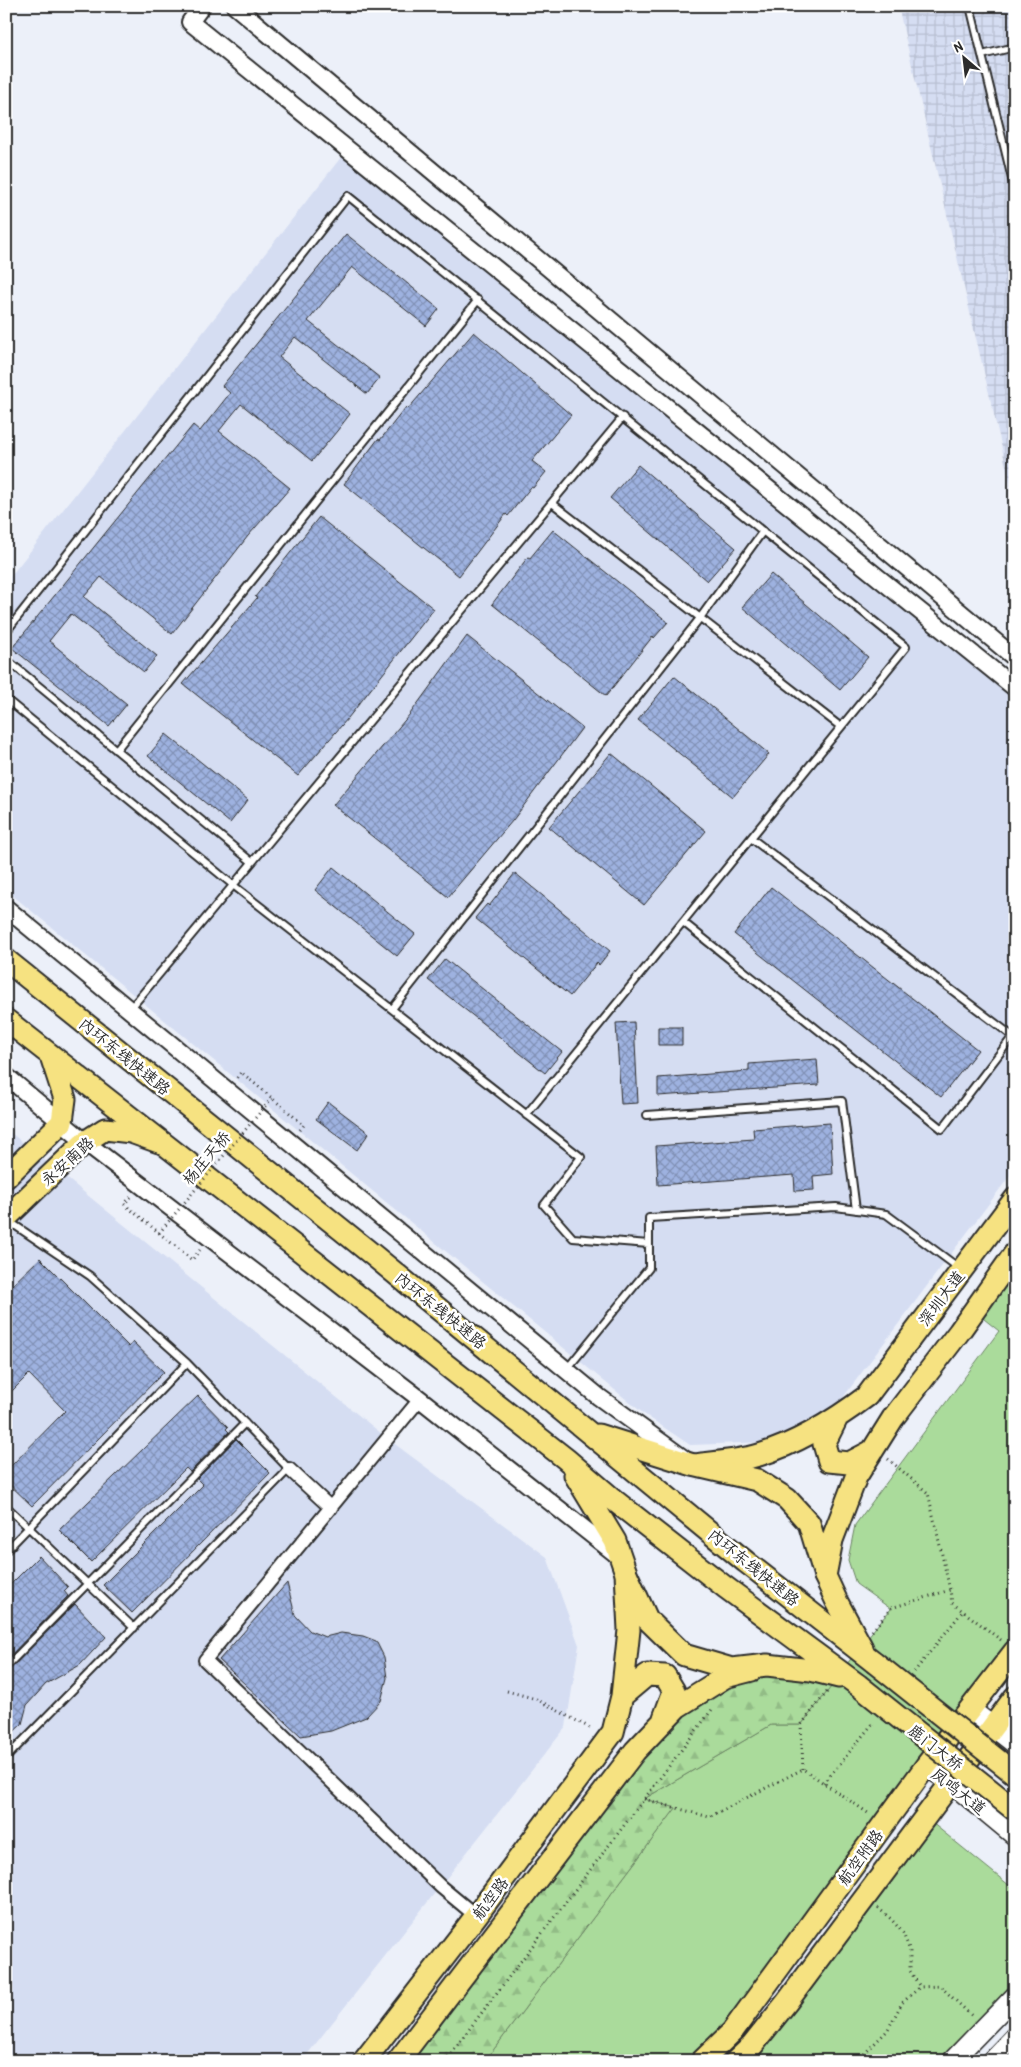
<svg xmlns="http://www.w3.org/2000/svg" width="1021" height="2067" font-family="'Patrick Hand','LXGW WenKai TC',sans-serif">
<defs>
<pattern id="industrial-grid" width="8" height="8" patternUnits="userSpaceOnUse" patternTransform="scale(1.25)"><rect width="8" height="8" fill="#d5ddf2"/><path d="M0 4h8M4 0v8" fill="none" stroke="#b7bed0"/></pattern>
<pattern id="forest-firs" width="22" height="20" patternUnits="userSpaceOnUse" patternTransform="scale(1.25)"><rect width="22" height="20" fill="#aadb9b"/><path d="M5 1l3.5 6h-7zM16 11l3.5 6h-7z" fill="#92bc86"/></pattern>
<pattern id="building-cross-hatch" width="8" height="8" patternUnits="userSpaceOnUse" patternTransform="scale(1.25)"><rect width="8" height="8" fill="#9eb2e0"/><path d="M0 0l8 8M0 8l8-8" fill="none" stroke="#8191b6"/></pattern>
</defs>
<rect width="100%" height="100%" fill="#ecf0f9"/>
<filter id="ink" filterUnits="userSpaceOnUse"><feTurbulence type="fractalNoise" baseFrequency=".02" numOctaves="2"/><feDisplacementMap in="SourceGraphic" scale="10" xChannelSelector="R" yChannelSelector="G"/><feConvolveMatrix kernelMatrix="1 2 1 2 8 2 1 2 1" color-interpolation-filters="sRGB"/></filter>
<g filter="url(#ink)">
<path fill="#d5ddf2" d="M346,151l669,546v472l-189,251 -59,22 -77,3 -46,-31 -638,-524v-308z
M6,1129l382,310 159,118 32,88 -13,82 -264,334h-296z"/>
<path fill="url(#industrial-grid)" d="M898,6h117v498z"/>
<path fill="#aadb9b" stroke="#6a8363" d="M1015,1253v398l-313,410h-217l191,-253 -32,-9 127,-74h30c30,-39 58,-79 90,-116l-35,-25 -8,-24 7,-35 144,-194 -25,-20z
M926,1818l89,72v106l-63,65h-216z"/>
<path fill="url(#forest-firs)" stroke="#6a8363" d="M767,1665l72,12 -38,48h-30l-127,74 32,9 -191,253h-87l279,-354z"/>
<path fill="url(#building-cross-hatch)" stroke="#2b2b2b" d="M346,234l93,75 -13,17 -74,-59 -44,54 72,57 -13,16 -72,-57 -16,20 71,57 -13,17 -25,30 -71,-57 -22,27 71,57 -42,48 -76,98 -71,-57 -17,20 73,59 -13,16 -73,-58 -22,27 78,63 -18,22 -97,-78 181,-223 7,6 30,-38 -8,-7z
M474,332l97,83 -39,46 14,11 -13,16 -2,-1 -23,29 -2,-2 -47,62 -115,-92 34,-45 2,1 26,-33 2,2z
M638,465l98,83 -29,33 -97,-83z
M319,517l115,92 -86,109 -50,58 -115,-92 74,-86 -2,-1z
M553,530l115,92 -14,16 -1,-2 -47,60 -114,-92 36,-47 2,1z
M771,574l97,83 -28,33 -98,-83z
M467,636l115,92 -69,92 -65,77 -115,-92 77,-91z
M674,676l95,78 -36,43 -95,-77z
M166,734l82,66 -18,23 -82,-67z
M611,753l95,78 -62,74 -95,-78z
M333,867l82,67 -18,22 -82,-66z
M515,873l95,78 -11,14 -2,-2 -27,33 -95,-78 12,-14 2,2z
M771,887l207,163 -37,47 -207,-163z
M445,959l117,93 -17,21 -117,-93z
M634,1022l4,81 -17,1 -5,-81z
M658,1027h24v18h-24z
M817,1059l2,26 -161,11v-18l91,-7v-7z
M328,1102l41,31 -12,17 -41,-31z
M830,1123l3,51 -20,2 1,14 -19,1 -1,-16 -136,10 -2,-39 98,-7 -1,-10z
M40,1258l89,89 4,-5 31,30 -132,134 -26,-25v-10l59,-60 -36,-37 -23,23v-106z
M198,1396l30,31 -2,2 3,3 -39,40 -4,-4 -95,94 -32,-32z
M236,1439l34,34 -138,140 -29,-28 100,-100 -6,-6z
M39,1556l29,31 -4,4 4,5 -62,64v-71z
M287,1583l8,32 15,16 15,6 16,-4 22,3 13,5 8,16 3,21 -6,23 -15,16 -35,14 -30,5 -82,-76z
M75,1604l31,33 -26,28 -34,19 -19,21 -5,19 -16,15v-67z"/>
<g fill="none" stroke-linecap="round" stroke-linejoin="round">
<defs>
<path id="service" d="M970,6l45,185
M982,55l33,-8
M1015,389v2
M552,503l289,224
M6,632l342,-436 558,451 -380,468
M6,659l246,203
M6,699l227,186 348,272 -37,48 29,33 76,6v-26l187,-11 50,7 73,54
M116,750l362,-450
M751,838l264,200
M683,922l259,207 71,-93
M130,1009l493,-592
M392,1009l308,-391 63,-87
M647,1115l195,-14 14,109
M567,1369l82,-101v-24
M6,1506l128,122
M6,1551l181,-188
M6,1667l239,-244
M6,1758l283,-289 -102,-106 -97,-87 -83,-56"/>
<path id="minor" d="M420,1399l-215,261 236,227 35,29
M289,1469l42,39"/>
<path id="tertiary" d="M202,6l-12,16 825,666
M235,6l780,652
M6,908l593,489 84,61
M6,1076l79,66 335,257 201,159"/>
<path id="secondary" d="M970,1709l45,35
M926,1766l25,17 64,53
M952,2061l63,-65
M991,2061l24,-25"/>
<path id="primary" d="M6,1177l56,-55 3,-23 -14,-43
M6,1218l79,-76 20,-13 26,3 28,10
M836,1420l-12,24 5,17 20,2 23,-12
M694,1465c21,-3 45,-4 65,-10 40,-12 75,-34 108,-59l148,-197
M825,1576l7,-36 24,-63 37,-59 66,-86 56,-79
M622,1696l25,-21 18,1 9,15 -10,27
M364,2061l112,-145 137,-184 9,-36 7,-66 -3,-57
M398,2061l237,-310 42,-44 48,-30 27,-7
M702,2061l30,-29 194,-266 89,-115
M736,2061l16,-15 35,-44 228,-305"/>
<path id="trunk" d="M6,960l367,295 373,307 128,100
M6,1020l560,439 49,42 110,86 133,98
M598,1435l95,30 64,15 30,19 22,24 16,53 12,26 25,46
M575,1475l40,66 11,32 21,46 37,36 48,14 35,-4 44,5 28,7"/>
</defs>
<use href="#service" stroke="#2b2b2b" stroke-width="10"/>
<use href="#minor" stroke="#2b2b2b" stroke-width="16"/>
<use href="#tertiary" stroke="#2b2b2b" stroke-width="20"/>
<use href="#secondary" stroke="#2b2b2b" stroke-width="22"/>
<use href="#primary" stroke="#2b2b2b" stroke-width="25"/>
<use href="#trunk" stroke="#2b2b2b" stroke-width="25"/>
<path stroke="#2b2b2b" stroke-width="3" stroke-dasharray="1 4" stroke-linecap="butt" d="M237,1078l4,-6 63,53 -4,5
M131,1197l-7,7 68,56 8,-10
M888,1459l40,34 22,97
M872,1631l19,-23 59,-18 2,13 49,37
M914,1672l49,-61
M507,1691l29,8 56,30
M803,1769l-2,-44 26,-33
M824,1783l50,-61
M644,1799l65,18 94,-48 65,44
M878,1908l13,11 12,14 7,18v20l10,16
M445,2061l269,-354
M765,2061l42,-5 14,5
M857,2061l30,-30 15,-28 18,-16 20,-1 32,30"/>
<use href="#service" stroke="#fff" stroke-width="6"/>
<use href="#minor" stroke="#fff" stroke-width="12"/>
<use href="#tertiary" stroke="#fff" stroke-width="16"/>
<use href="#secondary" stroke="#fff" stroke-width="19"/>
<use href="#primary" stroke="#f6e281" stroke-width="21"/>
<use href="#trunk" stroke="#f6e281" stroke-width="21"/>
<defs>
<path id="trunk-bridge" d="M874,1662l141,112
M858,1685l157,125"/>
</defs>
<use href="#trunk-bridge" stroke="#2b2b2b" stroke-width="25" stroke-linecap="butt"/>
<path stroke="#2b2b2b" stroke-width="3" stroke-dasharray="1 4" stroke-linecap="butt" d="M159,1233l113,-135"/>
<use href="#trunk-bridge" stroke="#f6e281" stroke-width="21"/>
</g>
</g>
<g text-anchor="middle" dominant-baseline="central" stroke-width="5" stroke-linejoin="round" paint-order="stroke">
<g font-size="16" fill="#2b2b2b" stroke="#fff">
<text transform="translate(125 1056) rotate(39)">内环东线快速路</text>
<text transform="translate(206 1158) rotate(-50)">杨庄天桥</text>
<text transform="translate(67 1161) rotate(-42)">永安南路</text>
<text transform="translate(941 1298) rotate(-53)">深圳大道</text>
<text transform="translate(441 1310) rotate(39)">内环东线快速路</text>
<text transform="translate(754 1567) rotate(39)">内环东线快速路</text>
<text transform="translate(936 1747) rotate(38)">鹿门大桥</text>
<text transform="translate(959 1791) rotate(38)">凤鸣大道</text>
<text transform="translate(860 1857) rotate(-54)">航空附路</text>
<text transform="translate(490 1898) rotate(-53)">航空路</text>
</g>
</g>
<rect width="1021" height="2067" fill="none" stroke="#fff" stroke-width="25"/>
<rect x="12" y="12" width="996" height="2042" fill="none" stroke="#2b2b2b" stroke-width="2" filter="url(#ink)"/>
<g transform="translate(964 58) rotate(332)" stroke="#ffffff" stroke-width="4" paint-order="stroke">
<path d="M0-4L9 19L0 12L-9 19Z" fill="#2b2b2b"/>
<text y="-8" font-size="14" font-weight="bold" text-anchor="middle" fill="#2b2b2b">N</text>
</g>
</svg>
